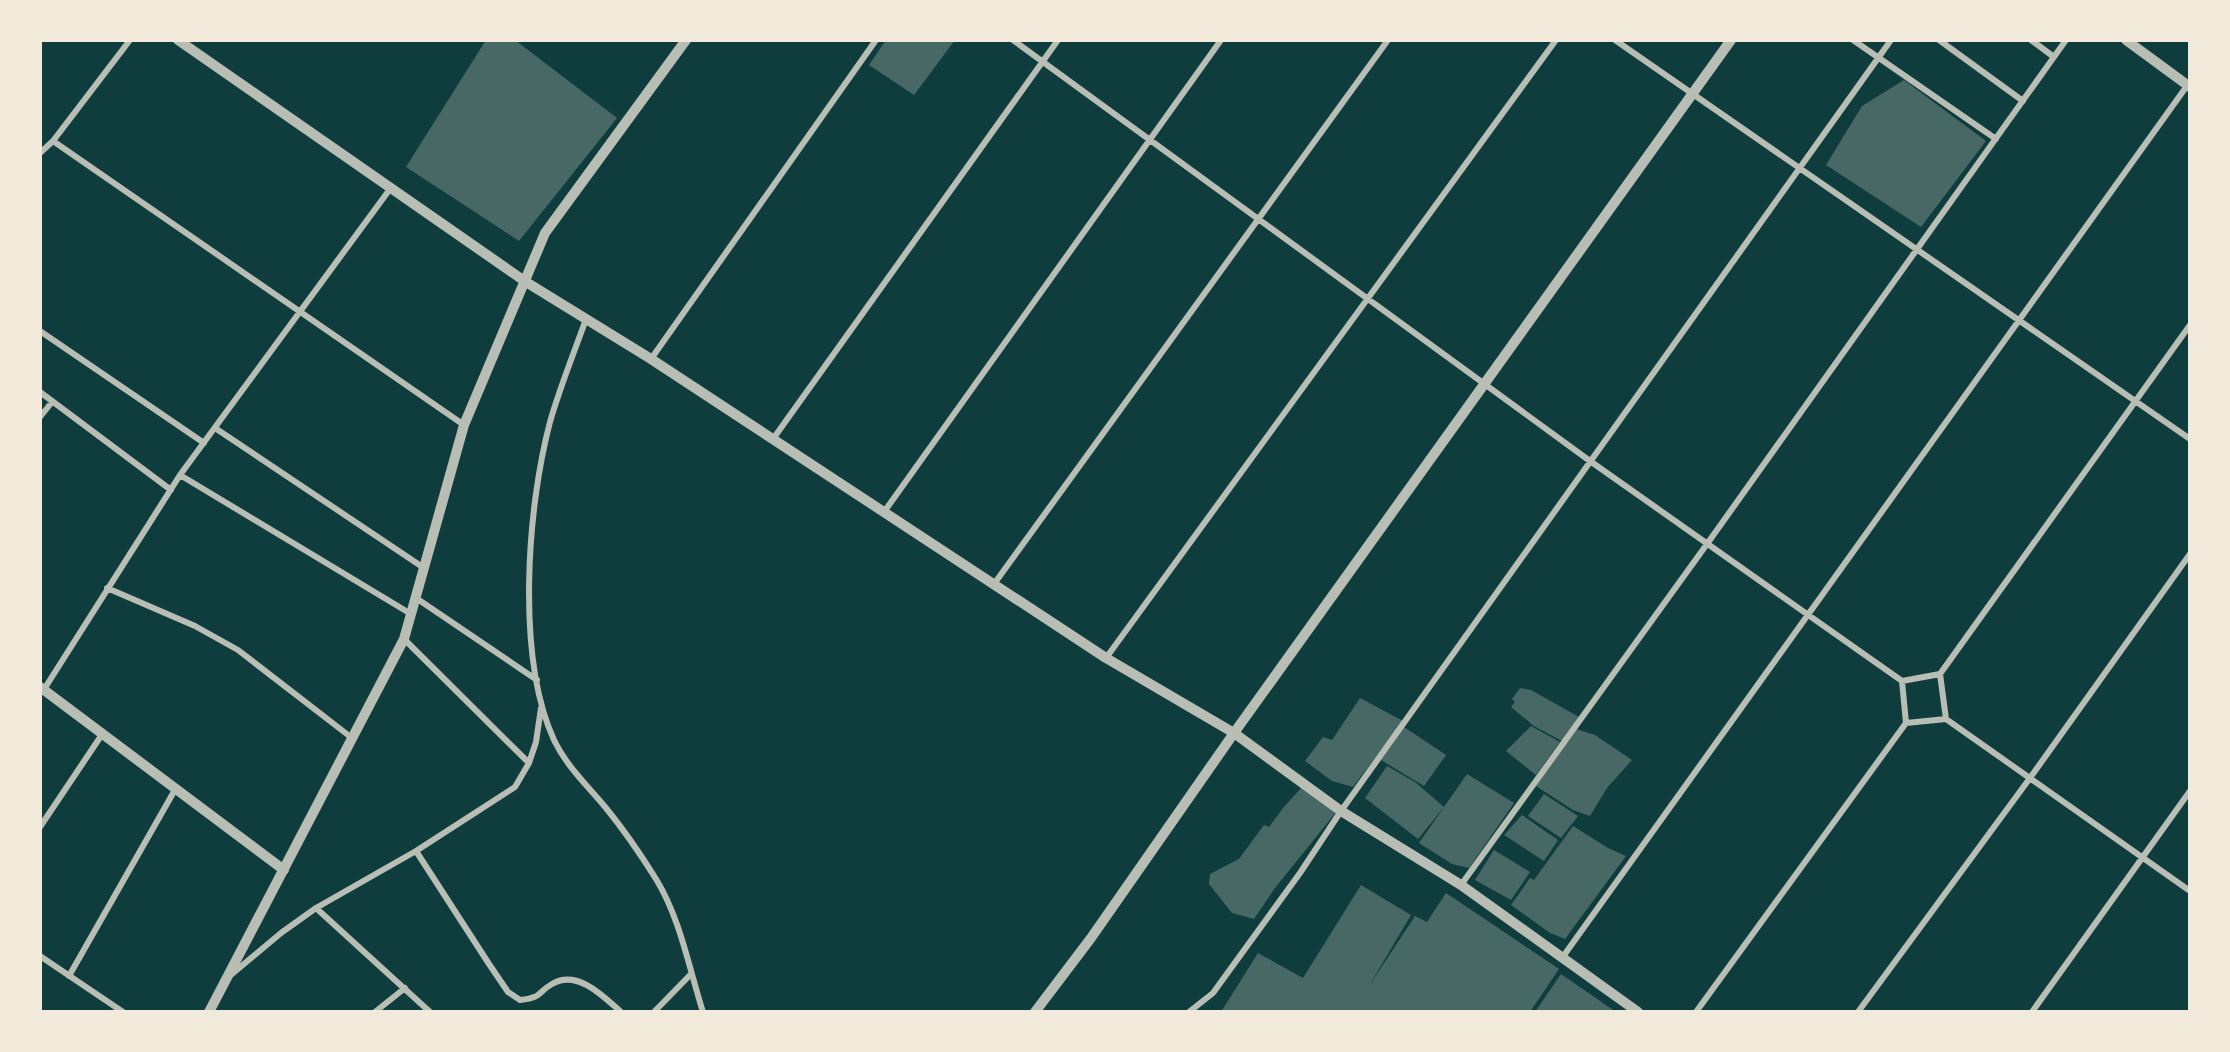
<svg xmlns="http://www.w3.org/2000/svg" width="2230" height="1052" font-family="'Fira Sans',sans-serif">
<rect width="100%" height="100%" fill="#0f3d3e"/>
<path fill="#486865" d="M486,40h29l102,78 -98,123 -113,-74z
M886,40h69l-41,55 -45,-30z
M1904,80l82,61 -65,86 -95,-62 36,-59z
M1520,688l11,2 48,27 -17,24 -28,-15 -23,-19 4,-5 -3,-3z
M1360,698l43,23 -50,66 -21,-6 -27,-20 18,-24 9,3z
M1531,726l29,16 -24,33 -30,-24z
M1404,727l42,28 -22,31 -43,-26z
M1576,729l19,6 37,25 -25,28 -17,28 -17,-6 -37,-24z
M1387,766l28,16 29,25 -26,32 -53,-41z
M1467,774l47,29 -45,65 -17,-4 -33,-21z
M1302,787l35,24 -62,77 -21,31 -22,-6 -23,-29 1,-10 29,-15 25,-34 5,2 14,-19z
M1544,794l34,22 -17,22 -33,-22z
M1522,815l36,25 -14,21 -40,-26z
M1573,826l35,22 18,8 -61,83 -15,-6 -39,-28 19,-27 4,2z
M1494,850l36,22 -19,28 -36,-20z
M1361,885l50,30 -42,71 46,-70 12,6 19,-29 113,76 -29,43h-309l37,-59 45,25z
M1561,974l55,38h-81z"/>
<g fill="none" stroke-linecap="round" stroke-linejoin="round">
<path stroke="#b8beb3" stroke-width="6" d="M1013,40l577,421 312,220 38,-7
M1615,40l575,399
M1853,40l143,99
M1939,40l84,61
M2031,40l23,17
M53,141l411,284
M40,153l13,-12 77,-101
M586,319c-12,34 -26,68 -36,103 -23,87 -34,235 4,318 13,27 34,46 52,68 18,22 35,47 50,71 24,39 33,89 47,133
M40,331l164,112
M651,359l225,-319
M40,392l131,98
M40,417l12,-15
M215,428l209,140
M773,439l285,-399
M180,475l231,139
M884,512l337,-472
M994,584l394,-544
M107,588l88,38 43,24 114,88
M416,598l121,82
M404,639l125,124
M1106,658l450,-618
M43,691l137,-216 210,-286
M1946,719l-6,-45 250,-349
M1906,723l40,-4 244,172
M40,827l63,-94
M416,851l73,113 19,28 12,8c24,-3 16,-7 32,-16 25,-15 51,12 69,28
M1461,885l246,-341 359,-504
M316,908l114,104
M40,956l83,56
M1562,958l627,-875
M232,974l49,-41 35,-25 100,-57 99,-64 14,-24 7,-21 5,-34
M69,976l107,-188
M375,1012l30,-24
M654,1012l37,-38
M1189,1012l24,-19 87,-120 41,-62 550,-771
M1696,1012l210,-289 -4,-42
M1858,1012l172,-234 160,-224
M2032,1012l158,-221"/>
<path stroke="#b8beb3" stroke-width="10" d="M178,40l348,242 125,77 455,299 128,75 107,78 120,74 177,127
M2126,40l64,47
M40,687l244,183
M209,1012l195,-373 60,-214 81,-192 141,-193
M1035,1012l56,-74 143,-205 497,-693"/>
</g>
<rect width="2230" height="1052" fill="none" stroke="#f1e9da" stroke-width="84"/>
</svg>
